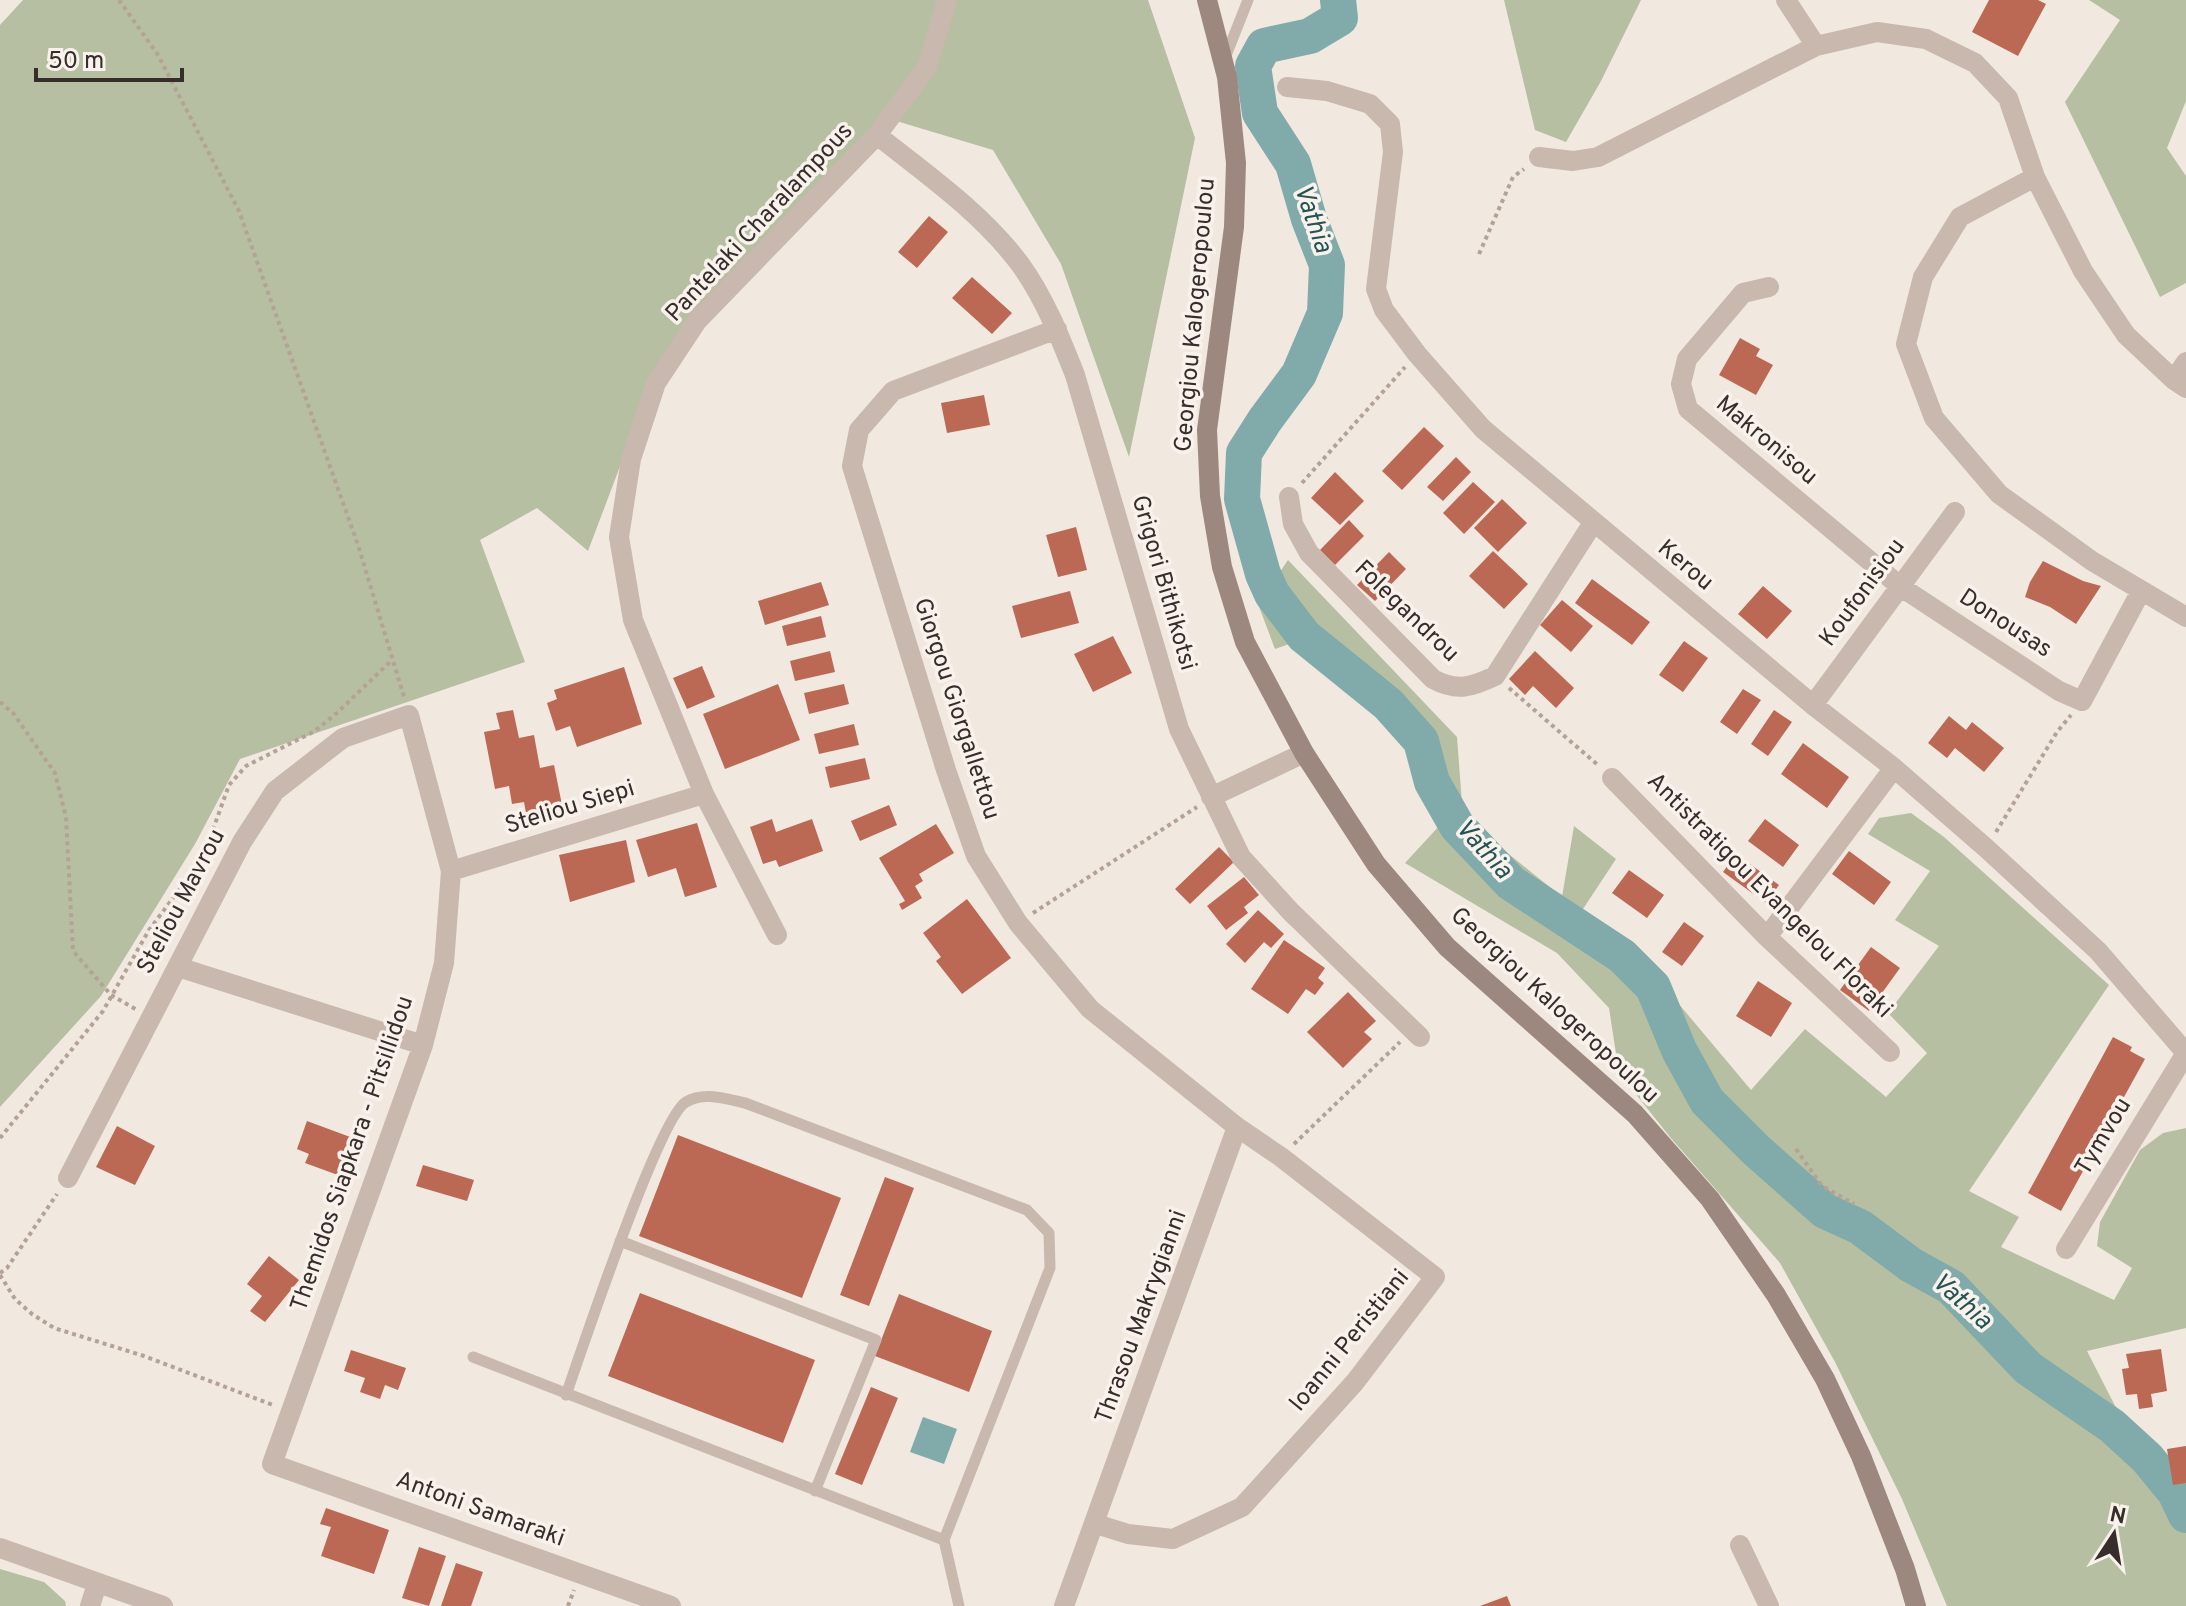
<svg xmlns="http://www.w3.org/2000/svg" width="2186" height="1606" font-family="Overpass,sans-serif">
<rect width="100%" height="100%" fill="#f1e8e0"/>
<path fill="#b6bfa1" d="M23,0h1125l47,138 -66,319 -68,-193 -68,-114 -110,-33 -222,241 -73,193 -51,-43 -57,32 45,122 -285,97 -45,85 -94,152 -101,111v-1082z
M1504,0h137l-40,81 -35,61 -31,-12z
M2089,0h97v101l-19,47 19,28v107l-26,14 -95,-195 55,-82z
M1288,560l169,177 6,80 99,80 12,-71 42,33 -33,50 55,39 40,55 73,87 54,-61 81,68 41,-44 -39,-40 51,-67 -44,-26 35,-49 -62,-37 11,-16 32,-5 33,24 165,148 -140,206 50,26 -18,30 113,53 18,-32 -35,-22 3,-24 40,-72 23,-17 23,-5v200l-99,23 69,135 30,2v118h-239l-45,-107 -67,-137 -55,-99 -110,-126 -51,-64 -10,-65 -52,-55 -152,-90 36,-39 -36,-79 -87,-111 -43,15 -17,-45z
M0,1569l44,13 21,19 1,5h-66z"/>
<path fill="#81abab" d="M923,1417l34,12 -13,35 -34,-12z"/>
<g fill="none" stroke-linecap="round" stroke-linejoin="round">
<path stroke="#81abab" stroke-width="36" d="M1338,0l2,18 -30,18 -46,10 -11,20 7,47 33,51 16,55 18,46 -2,48 -26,61 -34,46 -21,33 -2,46 21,75 9,20 32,42 84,68 33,37 11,41 25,44 54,57 111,73 31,31 26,63 28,51 49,49 69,61 35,16 51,38 40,22 77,81 84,58 35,32 28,34 11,23"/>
</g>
<path fill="#bb6954" d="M1989,0h49l8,4 -28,52 -46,-24z
M929,216l19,16 -31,36 -19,-16z
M972,277l40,36 -20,21 -40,-36z
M1740,338l20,11 -4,7 17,9 -17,30 -37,-20z
M984,395l6,30 -43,8 -6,-30z
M1424,427l20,19 -42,44 -20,-19z
M1456,457l15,15 -28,29 -16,-14z
M1335,472l29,29 -24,24 -29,-27z
M1473,482l22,20 -31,32 -21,-21z
M1502,499l25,24 -29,29 -24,-24z
M1349,520l15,16 -29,29 -15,-15z
M1076,527l11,43 -29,7 -12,-42z
M1493,551l35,33 -24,25 -35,-33z
M1389,552l17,17 -31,32 -18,-16z
M2043,561l40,20 18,5 -25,38 -26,-17 -25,-10 5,-15z
M1592,579l58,43 -18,23 -57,-42z
M821,582l8,23 -64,20 -7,-24z
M1763,586l29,25 -25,28 -29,-25z
M1070,591l9,32 -58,15 -9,-32z
M1562,600l31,26 -22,26 -31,-27z
M821,616l5,21 -39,9 -5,-20z
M1113,636l19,37 -39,19 -19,-38z
M1684,641l24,17 -25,34 -24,-17z
M830,651l5,21 -40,9 -5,-20z
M1535,651l39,37 -18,20 -23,-22 -8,9 -16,-16z
M702,666l13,31 -28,12 -14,-31z
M624,667l18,57 -65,23 -7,-21 -14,5 -9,-28 10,-4 -3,-9z
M778,684l22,56 -75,29 -22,-55z
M844,684l5,20 -40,10 -5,-21z
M1743,689l18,11 -24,34 -17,-12z
M513,710l6,28 15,-3 6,33 14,-3 8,40 -36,8 -2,-11 -12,2 -3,-18 -14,3 -11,-57 16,-3 -4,-16z
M1774,710l18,12 -24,34 -17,-12z
M1949,716l17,14 6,-8 32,26 -20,24 -29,-24 -8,10 -19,-15z
M854,724l5,21 -40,9 -5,-20z
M1803,743l46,34 -22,31 -46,-34z
M865,758l5,21 -40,9 -5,-21z
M889,805l8,20 -37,16 -9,-20z
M772,819l4,13 36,-13 11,32 -44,16 -3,-7 -13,4 -13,-37z
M1765,819l34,26 -16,22 -35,-26z
M697,823l20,64 -32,10 -9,-29 -28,9 -12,-37z
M936,824l18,29 -35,21 4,7 -8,5 7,12 -20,12 -3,-6 6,-3 -26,-43z
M626,840l9,42 -65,20 -11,-47z
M1219,847l15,15 -44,42 -15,-15z
M1849,851l42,31 -17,23 -42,-31z
M1736,854l43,31 -13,18 -43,-31z
M1629,870l35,25 -17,23 -35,-25z
M1244,877l15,18 -15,12 4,6 -22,17 -19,-24z
M967,899l44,59 -49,36 -26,-33 5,-4 -18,-24z
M1258,910l26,24 -13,14 -7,-6 -19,21 -19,-19z
M1684,922l20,14 -22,30 -20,-14z
M1284,940l41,28 -7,10 6,5 -9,12 -9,-6 -18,25 -37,-25z
M1871,947l29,21 -31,43 -29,-21z
M1758,981l34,22 -21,34 -35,-21z
M1348,992l28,29 -12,11 8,7 -29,29 -36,-36z
M2113,1037l19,10 -2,4 15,8 -84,152 -33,-18z
M307,1121l54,20 -15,37 -41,-15 4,-9 -12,-5z
M117,1126l38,20 -20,39 -39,-18z
M678,1135l163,63 -39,100 -163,-62z
M423,1165l51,15 -7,21 -51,-15z
M885,1177l29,11 -45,118 -29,-11z
M269,1256l30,24 -34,42 -15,-11 12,-15 -15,-12z
M640,1293l175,67 -32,83 -175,-67z
M899,1294l93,37 -23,61 -94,-36z
M2161,1349l6,42 -16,3 2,13 -14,2 -2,-15 -11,1 -4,-26 7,-1 -3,-14z
M351,1350l55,18 -8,22 -13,-5 -5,14 -20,-7 5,-14 -21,-7z
M871,1387l27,11 -36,87 -27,-11z
M2186,1446v37l-13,2 -6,-36z
M326,1508l63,22 -15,44 -53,-18 10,-29 -11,-3z
M419,1547l27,9 -17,50 -27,-8z
M456,1563l27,9 -12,34h-30z
M1507,1596l4,10h-31z"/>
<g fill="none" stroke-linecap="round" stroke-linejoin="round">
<path stroke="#b4a297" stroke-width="4" stroke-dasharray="4 4" stroke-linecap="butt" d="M119,0l39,55 81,156 119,334 46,152
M1479,254l34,-77 11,-8
M1302,483l103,-116
M1509,688l90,78
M0,702l13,11 42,60 11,44 7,134 38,44 26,15
M1996,832l61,-100 14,-17
M1033,913l164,-106
M0,1138l103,-127 46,-81 34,-45 24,-39 22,-61 17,-19 69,-35 23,-19 54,-52
M1294,1144l106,-102
M1796,1149l26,37 32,18
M0,1273l7,-5 50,-74
M0,1275l15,24 17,15 22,14 90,28 129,49
M568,1606l6,-16"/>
<path stroke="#c8b8ad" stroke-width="11" d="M1225,58l23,-58
M620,1241l256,99 -61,151
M473,1357l471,183 15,66
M566,1395c15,-43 93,-278 120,-293 18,-11 40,-3 59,1l282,107 22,23 1,35 -106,272"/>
<path stroke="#c8b8ad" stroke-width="20" d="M1786,0l30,46
M1287,87l40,4 43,13 20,20 3,28 -17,137 8,21 33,44 66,75 330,276 81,63 92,80 112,103 88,102
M877,135c50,40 104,77 143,129 24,33 40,73 55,111l104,354 62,128 49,54 130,126
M1539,157l34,4 25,-4 218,-111 61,-14 49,7 49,24 33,35 27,79 48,94 43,64 48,45 12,8
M2035,177l-75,40 -37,60 -17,67 28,74 65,76 93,67 94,56
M1769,287l-26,6 -56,66 -6,25 7,25 213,178 158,104 23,10 59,-110
M1057,329l-164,62 -34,39 -7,36 94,304 30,86 42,67 72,86 147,118 44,30 154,120 -80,105 -113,125 -69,32 -45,-5 -32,-10
M2174,380l12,-18
M1289,497l4,27 16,29 124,126c24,13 39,8 62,-3l98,-153
M1813,705l142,-193
M1612,778l155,159 123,115
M1211,797l93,-44
M451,871l253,-77
M777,935l-73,-141 -71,-174 -14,-83 12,-78 25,-76 41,-62 180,-186 50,-68 20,-67
M1767,937l127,-169
M178,967l245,78
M68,1178l174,-336 33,-51 68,-53 66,-23 42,156 -7,92 -21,82 -151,419 399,142
M2066,1249l120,-196
M1740,1545l29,61
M0,1548l163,58
M90,1606l7,-22
M1064,1606l173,-479"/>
<path stroke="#9c887e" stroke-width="20" d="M1207,0l20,77 9,86 -2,64 -27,203 3,66 12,71 23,75 59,111 72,111 71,83 188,167 75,85 66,96 49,84 36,77 44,113 11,37"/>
</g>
<g text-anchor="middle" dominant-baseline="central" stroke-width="7" stroke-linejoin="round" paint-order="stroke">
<g font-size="24" fill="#372e2b" stroke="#f9f2ec">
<text transform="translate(760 223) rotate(-47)">Pantelaki Charalampous</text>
<text transform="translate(1196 315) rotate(-85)">Georgiou Kalogeropoulou</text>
<text transform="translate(1766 441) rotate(40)">Makronisou</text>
<text transform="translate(1685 566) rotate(40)">Kerou</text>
<text transform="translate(1163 583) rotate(74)">Grigori Bithikotsi</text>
<text transform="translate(1863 593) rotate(-54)">Koufonisiou</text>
<text transform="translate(1406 612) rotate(44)">Folegandrou</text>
<text transform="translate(2005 624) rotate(33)">Donousas</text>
<text transform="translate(956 709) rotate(72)">Giorgou Giorgallettou</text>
<text transform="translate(570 808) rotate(-17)">Steliou Siepi</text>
<text transform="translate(1769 896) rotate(45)">Antistratigou Evangelou Floraki</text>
<text transform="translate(182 902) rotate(-62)">Steliou Mavrou</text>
<text transform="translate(1554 1006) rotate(43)">Georgiou Kalogeropoulou</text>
<text transform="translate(2104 1137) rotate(-59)">Tymvou</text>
<text transform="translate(353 1154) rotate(-71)">Themidos Siapkara - Pitsillidou</text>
<text transform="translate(1142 1317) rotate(-70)">Thrasou Makrygianni</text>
<text transform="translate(1350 1341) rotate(-51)">Ioanni Peristiani</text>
<text transform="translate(480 1510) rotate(20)">Antoni Samaraki</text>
</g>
<g font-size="26" font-style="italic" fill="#245355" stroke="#f9f2ec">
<text transform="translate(1312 219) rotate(71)">Vathia</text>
<text transform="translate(1483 850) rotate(48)">Vathia</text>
<text transform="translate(1961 1302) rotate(42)">Vathia</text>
</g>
</g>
<g transform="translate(2114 1534) rotate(12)" stroke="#f9f2ec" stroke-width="6" paint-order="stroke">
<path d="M0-6L14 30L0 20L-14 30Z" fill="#372e2b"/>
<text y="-12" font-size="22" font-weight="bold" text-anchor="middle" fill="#372e2b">N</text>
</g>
<path d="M36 68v12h146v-12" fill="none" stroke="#372e2b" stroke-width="4"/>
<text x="48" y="68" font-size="24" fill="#372e2b" stroke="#f9f2ec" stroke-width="6" paint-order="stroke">50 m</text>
</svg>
